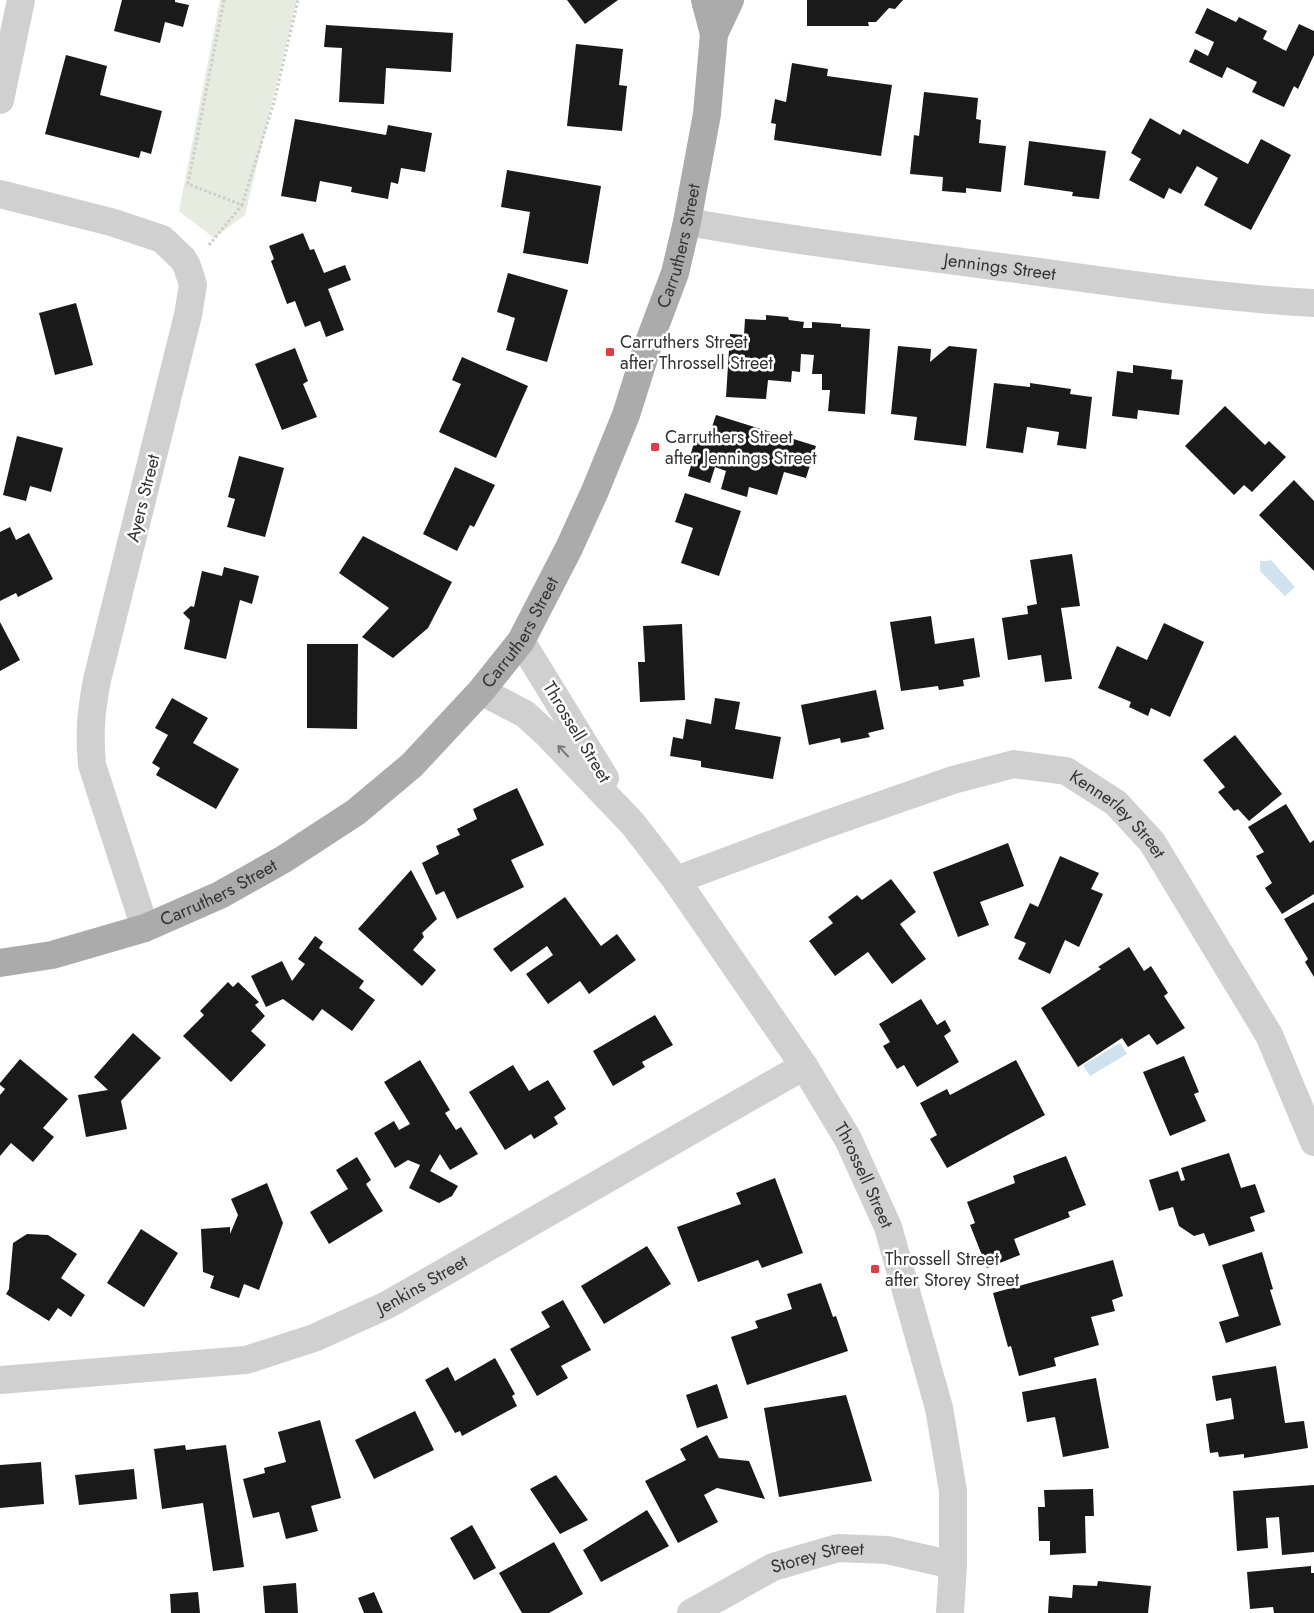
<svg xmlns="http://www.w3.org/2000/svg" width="1314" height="1613" font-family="Jost,sans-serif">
<rect width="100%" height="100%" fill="#fff"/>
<path fill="#e6ecdf" d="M220,0h77l-52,215 -31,23 -35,-27z"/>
<path fill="#cfe2ee" d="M1270,559l25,28 -10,9 -25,-25v-10h9z
M1120,1043l7,11 -37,22 -7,-11z"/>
<path fill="#1a1a1a" d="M122,0h53v2l14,3 -6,22 -18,-5 -5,21 -46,-12z
M567,0h51l-33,24z
M807,0h96l-8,9 -6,-1 -13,14h-8l1,4h-62z
M1207,8l29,14 3,-5 28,14 -4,8 23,12 13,-27 15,7v24l-16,34 -4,-3 -10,21 -32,-15 5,-10 -30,-15 -5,11 -33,-16 6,-13 13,7 6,-14 -19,-9z
M326,25l127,8 -2,39 -65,-4 -2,36 -45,-2 3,-54 -18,-1z
M576,44l47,5 -4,36 8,1 -5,45 -55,-5z
M66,55l41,11 -7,29 62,16 -11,43 -10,-3 -2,7 -94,-24z
M792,63l36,6 -1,7 65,9 -11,71 -107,-16 2,-16 -5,-1 4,-24 11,3z
M924,92l54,6 -2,21 5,1 -2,23 27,3 -5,46 -35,-4v5l-24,-2 1,-14 -33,-3 4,-39 5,1z
M1150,118l30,17 3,-6 65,35 13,-25 30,16 -40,75 -47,-25 14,-27 -21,-12 -16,28 -12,-6 -5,11 -35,-19 12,-21 -10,-6z
M295,119l91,16 2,-10 44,8 -7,39 -24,-4 -3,16 -7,-2 -3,17 -37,-7 1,-5 -32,-6 -4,21 -35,-6z
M1029,141l77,10 -7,48 -27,-3 1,-4 -49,-7z
M507,170l94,16 -13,78 -65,-11 7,-41 -29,-5z
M303,233l7,17 4,-1 10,24 21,-8 6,15 -23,9 16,41 -18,7 -6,-16 -15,6 -10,-26 -8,3 -16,-43 3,-2 -5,-13z
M508,273l60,17 -21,72 -41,-12 9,-32 -18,-6z
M76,303l17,62 -38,10 -16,-62z
M766,315l22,2 1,3 15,2 -1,6h9v-6l29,2v3l29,2 -5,85 -37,-3 2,-21h-8v-16h-10l2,-19 -13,-1 -1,18 -8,-1 -1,11 -23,-2 -2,19 -40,-2 4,-63 14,1 1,-16 21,1z
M898,346l33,3 -1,13 19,-16 28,3 -11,97 -52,-6 3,-23 -26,-3z
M295,348l13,33 -5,3 14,33 -35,13 -27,-66z
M462,357l66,29 -32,72 -57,-26 22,-48 -9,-4z
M1133,365l39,5 -1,9 12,1 -4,35 -41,-5 -1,9 -25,-3 5,-45 16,2z
M994,383l36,4v-4l41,6 -1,5 22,3 -6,52 -29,-4 2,-13 -32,-5 -4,26 -37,-5z
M1225,406l40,39 4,-4 17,16 -34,35 -8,-7 -10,10 -49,-49z
M716,415l100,31 -10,32 -22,-6 -7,23 -28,-8 -2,10 -26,-8 5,-18 -11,-4 -5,16 -22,-7 5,-18 -3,-1 7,-25 12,4z
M17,436l46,12 -12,44 -21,-6 -4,15 -23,-6z
M239,456l45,12 -19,69 -38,-10 8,-28 -7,-2z
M455,467l40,18 -21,42 -4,-2 -13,26 -34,-17z
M1294,480l20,21v70l-55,-56z
M685,493l56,18 -22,65 -38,-13 12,-35 -18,-6z
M10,527l6,13 13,-7 24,46 -35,18 -2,-4 -16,8v-69z
M363,536l89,46 -24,46 -35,30 -31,-21 27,-29 -50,-35z
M1072,554l8,52 -19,2 11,71 -27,3 -4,-27 -33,5 -6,-42 26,-4 -1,-8 10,-2 -7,-44z
M224,567l35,9 -7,28 -12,-4 -14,59 -42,-10 6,-29 -7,-7 8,-7 3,1 8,-36 20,5z
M931,616l4,28 39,-6 6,39 -17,3 1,6 -25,4 -1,-4 -37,5 -11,-69z
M0,622l20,38 -20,11z
M1164,623l40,19 -34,75 -19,-9 -3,8 -19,-9 2,-5 -33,-14 19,-42 30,14z
M682,624l3,76 -45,2 -2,-40h7l-2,-36z
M307,644h51l-1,85 -50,-1z
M876,690l8,39 -16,4 2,4 -29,6 -1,-5 -31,7 -8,-40z
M172,698l36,20 -15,25 46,26 -23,40 -60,-34 4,-7 -8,-5 16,-28 -13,-7z
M715,698l25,4 -5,27 46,8 -8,42 -72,-12v-6l-31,-5 3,-19 10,2 3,-20 25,5z
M1235,735l47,59 -33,27 -11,-12 -4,2 -16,-19 7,-5 -22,-27z
M517,788l27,57 -33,15 13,27 -67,32 -13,-28 -8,4 -14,-32 17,-9 -3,-8 24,-11 -3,-6 20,-10 -4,-10z
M1286,804l24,39 4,-3v54l-32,20 -17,-26 7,-5 -16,-27 8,-4 -16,-25z
M1008,843l16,43 -44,16 9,23 -31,12 -25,-65z
M1060,856l39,17 -8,16 12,5 -24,53 -14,-7 -15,34 -32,-15 8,-16 -12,-5 16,-35 8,4z
M411,870l26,49 -15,14 2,4 -11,13 23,20 -14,16 -64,-57z
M891,879l25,33 -16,12 26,35 -34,25 -24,-32 -33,24 -26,-35 24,-18 -5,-6 29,-22 5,5z
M565,897l36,49 16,-12 19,26 -47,34 -9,-13 -32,23 -22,-30 27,-19 -6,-9 -36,26 -18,-23z
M1314,902v75l-9,-15 3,-3 -24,-40z
M315,936l8,6 -4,6 45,33 -5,7 16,12 -23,31 -30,-22 -9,12 -30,-22 -17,8 -15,-31 31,-15 10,20 13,-17 -7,-5z
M1129,947l15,24 7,-5 17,27 -4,3 21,32 -28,17 -8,-11 -21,13 -6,-9 -44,29 -37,-59 60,-39 -3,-2z
M228,982l5,5 5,-5 21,20 -4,3 10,11 -14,15 15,14 -35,37 -48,-46 21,-21 -4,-4z
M921,999l16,26 8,-5 6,11 -7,5 15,26 -42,25 -13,-22 -7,4 -14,-23 7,-4 -11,-18z
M655,1015l18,30 -31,17 3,5 -32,19 -20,-35z
M133,1033l28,25 -40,43 6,28 -41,8 -8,-42 30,-5 -14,-13z
M1184,1056l15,36 -5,2 12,27 -36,15 -27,-64z
M20,1059l48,40 -25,29 11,9 -21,25 -22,-19 -11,13v-61l5,-6 -5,-4v-2z
M420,1060l30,50 -5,3 11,17 5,-3 17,27 -28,16 -10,-16 -10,17 28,15 -6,10 -13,7 -30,-15 11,-23 -12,-5 -13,8 -21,-35 20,-12 5,9 11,-6 -26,-42z
M1016,1060l29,55 -98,53 -17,-29 7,-4 -17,-32 27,-14 3,6z
M513,1065l16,26 19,-11 18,29 -12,8 4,7 -24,15 -3,-5 -26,16 -36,-58z
M1229,1153l12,35 14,-4 10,28 -15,5 5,14 -46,15 -5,-13 -10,3 -15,-10 -6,-19 -14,4 -10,-31 29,-9 3,10 4,-1 -4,-12z
M1066,1156l20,49 -18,7 2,5 -56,22 6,16 -33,13 -17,-43 5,-2 -8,-21 48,-19 -2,-7z
M357,1157l14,23 -5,4 17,27 -54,33 -19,-32 38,-23 -12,-19z
M775,1178l28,75 -41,15 -4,-8 -60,22 -21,-55 64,-23 -5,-11z
M267,1183l16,40 -24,67 -15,-6 -5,14 -29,-10 4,-12 -11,-4 -2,-43 29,-2v7l8,-19 -7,-16z
M141,1229l37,24 -34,54 -37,-24z
M27,1234l21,1 29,19 -16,24 24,17 -14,22 -13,-9 -9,13 -43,-27 3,-5 4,-46z
M647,1246l24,38 -67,40 -23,-38z
M1262,1252l11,37 -3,1 11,35 -55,18 -7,-21 20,-6 -17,-51z
M1113,1260l10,36 -11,4 3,11 -24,6 8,28 -45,13 2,8 -37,10 -8,-30 -3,1 -15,-54z
M821,1283l12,34 3,-1 12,35 -101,34 -16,-48 27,-9 -3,-7 37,-12 -5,-15z
M563,1300l28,50 -30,16 7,12 -31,18 -27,-47 40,-22 -9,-15z
M495,1358l20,36 -3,2 5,10 -55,30 -2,-5 -5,2 -30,-53 23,-13 7,14z
M1276,1366l9,57 19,-2 4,27 -64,10v-4l-25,3 -1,-5 -8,1 -4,-29 28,-5 -3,-21 -15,3 -4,-25z
M1096,1378l13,70 -46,9 -8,-40 -28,5 -5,-30z
M717,1384l11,34 -31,10 -11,-33z
M846,1395l26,86 -93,16 -15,-89z
M415,1411l19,39 -60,29 -19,-39z
M320,1420l21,78 -30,8 7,25 -32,8 -7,-27 -26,6 -10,-39 22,-6 -1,-5 22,-6 -8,-30z
M707,1435l12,23 30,3 16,38 -48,-11 -13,7 14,27 -40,21 -33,-62 41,-21 -6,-11z
M185,1445l1,5 40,-5 18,122 -31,4 -10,-68 -41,6 -8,-60z
M41,1462l3,42 -44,4v-43z
M134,1469l3,30 -58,6 -4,-30z
M556,1475l32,45 -28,14 -30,-45z
M1314,1485v67l-32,3 -3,-38 -13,1 2,30 -31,3 -4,-60z
M1093,1489l1,27h-9l1,37 -36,2v-14h-11l-1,-34h7l-1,-17z
M647,1510l22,36 -68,36 -18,-32z
M472,1525l24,43 -22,12 -24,-42z
M554,1542l29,52 -34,19h-27l-23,-40z
M1311,1566v7h3v40h-40l-1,-6 -23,2 -3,-37z
M1098,1581l53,5 -3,27h-100l1,-17 23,2 1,-13 24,1z
M296,1583l2,30h-33l-2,-27z
M198,1592l2,21h-29l-1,-19z
M374,1592l9,21h-19l-6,-15z"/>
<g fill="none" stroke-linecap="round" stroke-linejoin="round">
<path stroke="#cdcdcd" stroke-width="3" stroke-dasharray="2.5 2.5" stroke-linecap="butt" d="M224,0l-36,184 54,21 32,-103 24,-102
M209,245l33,-40"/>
<g stroke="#d0d0d0" stroke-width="28">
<path d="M0,100l21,-100"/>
<path d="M0,194l111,28 51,17 21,20 4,7 6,19 -5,30 -91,365c-6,32 -8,52 -5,85l53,163"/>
<path id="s1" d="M687,222c115,20 230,34 345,49 94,13 188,27 282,32"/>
<path d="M521,641l84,137"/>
<path id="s2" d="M481,691l44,23 23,21 85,89 43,56 128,186 44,73 40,88 51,181 14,83v74l-3,48"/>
<path id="s3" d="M676,880l148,-55 129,-45 61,-16 52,7 50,32 36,39 117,193 45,107"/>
<path id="s4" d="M0,1380l246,-20 68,-22 73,-33 417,-239"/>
<path id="s5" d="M691,1613l82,-46 65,-19 49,2 66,15"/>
</g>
<g stroke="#ababab" stroke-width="28">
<path d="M705,0l9,34"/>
<path id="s6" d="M0,963l52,-8 93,-27 75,-33 64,-36 72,-47 56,-47 69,-74 40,-50 48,-93 26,-57 31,-76 23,-73 26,-69 12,-51 20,-108 7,-80 16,-34"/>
</g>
</g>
<defs><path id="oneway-shaft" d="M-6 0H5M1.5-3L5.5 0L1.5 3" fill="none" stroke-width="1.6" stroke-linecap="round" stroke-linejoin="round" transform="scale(1.25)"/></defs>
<use stroke="#7a7a7a" href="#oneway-shaft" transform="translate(563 751) rotate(-133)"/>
<g fill="#e63946" stroke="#fff" stroke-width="2">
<rect x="605" y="347" width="10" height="10" rx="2.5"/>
<rect x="650" y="442" width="10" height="10" rx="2.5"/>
<rect x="870" y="1264" width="10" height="10" rx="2.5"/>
</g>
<g text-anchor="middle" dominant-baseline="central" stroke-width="5" stroke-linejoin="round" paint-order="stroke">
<g font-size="18" fill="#333" stroke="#fff">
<text stroke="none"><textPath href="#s6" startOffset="1056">Carruthers Street</textPath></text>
<text stroke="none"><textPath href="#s1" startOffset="316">Jennings Street</textPath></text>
<text transform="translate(143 498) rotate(-76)">Ayers Street</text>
<text stroke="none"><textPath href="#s6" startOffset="636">Carruthers Street</textPath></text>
<text transform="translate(577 732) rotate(59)">Throssell Street</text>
<text stroke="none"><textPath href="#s3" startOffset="478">Kennerley Street</textPath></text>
<text stroke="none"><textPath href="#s6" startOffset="231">Carruthers Street</textPath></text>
<text stroke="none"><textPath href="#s2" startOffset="625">Throssell Street</textPath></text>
<text stroke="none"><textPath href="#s4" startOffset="439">Jenkins Street</textPath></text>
<text stroke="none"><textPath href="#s5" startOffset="140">Storey Street</textPath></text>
</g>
<g font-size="18" fill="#333" stroke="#fff" text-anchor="start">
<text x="620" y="342">Carruthers Street<tspan x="620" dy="21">after Throssell Street</tspan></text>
<text x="665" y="437">Carruthers Street<tspan x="665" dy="21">after Jennings Street</tspan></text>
<text x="885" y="1259">Throssell Street<tspan x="885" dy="21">after Storey Street</tspan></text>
</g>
</g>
</svg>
